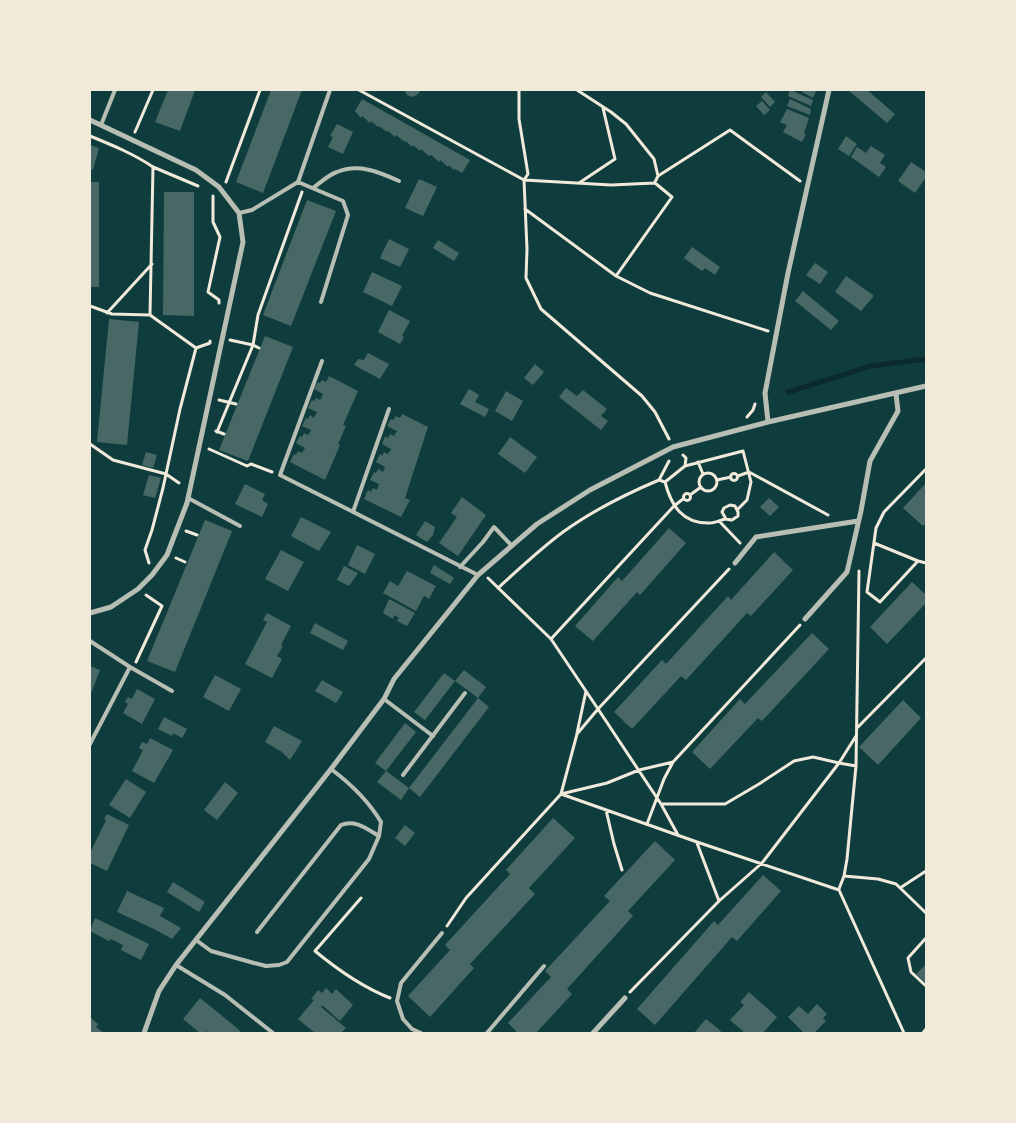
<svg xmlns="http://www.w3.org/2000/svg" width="1016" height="1123" font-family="'DejaVu Sans',sans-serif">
<rect width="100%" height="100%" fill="#0f3d3e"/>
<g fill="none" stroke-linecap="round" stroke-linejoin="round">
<path stroke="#0a2a2b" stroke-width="5" d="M788,392l83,-26 55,-7"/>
</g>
<path fill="#486865" d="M168,90h27l-15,41 -25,-9z
M271,90h31l-39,103 -27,-11z
M404,90h17l-4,5 -4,2 -6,-2z
M790,90l23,10 -2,6 -23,-10z
M803,90h11l2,1 -3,7 -11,-6z
M848,90h19l28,24 -8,9z
M766,92l9,10 -5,5 -9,-10z
M362,99l108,61 -8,13 -7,-4 -1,1 -5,-5 -1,2 -8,-7 -1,2 -8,-7 -2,1 -8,-7 -1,2 -7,-6 -1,2 -6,-6 -1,1 -9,-7 -1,2 -7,-6 -1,1 -8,-6 -1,1 -7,-6 -1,2 -8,-7 -1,2 -6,-7z
M790,99l21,10 -1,6 -23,-9z
M762,101l8,9 -6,5 -8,-9z
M787,109l22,9 -5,15 2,1 -4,8 -19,-10 4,-7 -7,-3z
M337,124l16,8 -10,22 -15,-7 5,-10 -3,-1z
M846,136l11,8 -8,12 -11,-7z
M90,145l9,3 -6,22 -3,-1z
M871,146l14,9 -5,8 6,4 -7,10 -28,-20 6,-10 9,6z
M911,162l15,10v5l-11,16 -17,-12z
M419,179l18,8 -14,29 -18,-8z
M90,182h9v105h-9z
M164,192h30v124l-31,-1z
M307,200l29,11 -45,115 -28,-11z
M389,239l20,10 -9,18 -20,-9z
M438,240l21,13 -5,8 -21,-13z
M692,247l28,20 -5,8 -10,-7 -3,3 -18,-13z
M815,263l13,9 -8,12 -14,-9z
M372,272l30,14 -10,20 -29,-14z
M846,276l27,19v2l-12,14 -26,-19z
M803,291l36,30 -8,9 -36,-29z
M389,310l21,11 -8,15 2,1 -4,7 -22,-12z
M109,319l30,3 -12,123 -30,-3z
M265,336l28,11 -45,114 -29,-11z
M368,353l21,11 -9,15 -26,-14 4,-6 6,1z
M535,364l9,8 -11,13 -9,-7z
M329,376l29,15 -15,34 3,1 -8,18 2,1 -15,35 -35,-18 4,-8 2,1 2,-4 4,2 3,-5 -9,-5 4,-7 2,1 2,-4 4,2 3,-5 -9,-4 4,-8 2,1 2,-4 4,3 3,-6 -9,-4 4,-8 2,1 2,-3 4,2 3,-6 -9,-5 4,-7 2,1 2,-3 4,2z
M566,388l11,8 6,-6 24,19 -6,7 7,5 -7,9 -42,-33z
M469,389l10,6 -4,7 14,7 -4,8 -25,-13z
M506,391l17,10 -11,20 -17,-10z
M402,414l26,13 -23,71 5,2 -9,17 -37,-18 4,-9 3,2 2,-4 4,2 2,-6 -9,-4 4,-8 2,1 2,-4 5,3 2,-5 -9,-5 4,-8 2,2 2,-4 4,2 3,-5 -9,-5 3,-8 3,2 2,-4 4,2 3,-5 -10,-5 4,-7 3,1 1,-4 5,2z
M510,437l27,20 -12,16 -27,-19z
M146,452l11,3 -4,13 -11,-3z
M149,475l12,3 -6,20 -12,-3z
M926,483v40l-3,3 -20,-18z
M245,484l20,10 -3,6 6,4 -6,13 -27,-13z
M462,497l24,18 -28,41 -19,-13 18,-26 -6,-4z
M769,498l10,9 -9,9 -10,-9z
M301,517l30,15 -12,19 -28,-15z
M205,520l27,11 -57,141 -28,-11z
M425,521l10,6 -2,8 -6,7 -11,-7z
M669,528l17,15 -46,52 -3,-3 -44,49 -18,-15 43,-49 4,4z
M357,545l18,9 -10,20 -17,-9z
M281,550l23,12 -16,29 -23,-12z
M774,552l19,18 -42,46 -4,-3 -61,67 -5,-4 -49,53 -18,-17 48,-52 4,4 62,-68 3,4z
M434,565l20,13 -4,6 -20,-11z
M344,566l14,7 -9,13 -12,-6z
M407,571l29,15 -7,13 -5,-3 -8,15 -33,-18 7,-12 8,5z
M912,582l14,13v8l-39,41 -17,-17z
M389,599l26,14 -8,13 -10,-5 2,-3 -5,-3 -1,4 -10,-6z
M267,613l24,13 -10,19 2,1 -6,10 5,3 -10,19 -27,-14 22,-42 -4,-2z
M315,623l33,18 -5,9 -33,-17z
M812,633l17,16 -67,72 -4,-3 -48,51 -18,-17 48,-53 5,5z
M90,666l10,4 -10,26z
M464,670l22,17 -8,11 -23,-17 -30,39 -11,-8 30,-39 11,8z
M215,675l26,14 -12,22 -26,-14z
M322,680l21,12 -7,11 -21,-12z
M137,689l18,10 -13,25 -19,-11 5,-9 -3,-2 3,-5 4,2z
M478,698l11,9 -69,90 -11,-9z
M903,700l18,18 -43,47 -19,-18z
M164,717l23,12 -5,9 -9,-5 -1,3 -14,-7z
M405,723l11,9 -30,39 -11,-8z
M274,726l28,15 -12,19 -8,-8 -17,-10z
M150,738l23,12 -19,33 -22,-12 11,-21 -4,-2 3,-6 5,2z
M386,771l23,17 -8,12 -24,-18z
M126,779l20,13 -16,26 -21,-13z
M225,782l13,11 -21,27 -13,-10z
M107,814l22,11 -22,46 -17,-8v-10l16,-33 -2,-1z
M553,818l22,20 -46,50 6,6 -65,70 4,4 -44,49 -22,-21 42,-46 -5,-5 65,-71 -4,-4z
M405,825l10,8 -10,13 -10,-8z
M655,841l20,19 -47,51 5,5 -66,73 5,5 -36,39h-18l-10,-10 43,-46 -6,-6 65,-70 -6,-5z
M763,875l18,16 -44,50 -5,-4 -77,88 -18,-16 77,-88 4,4z
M173,882l32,20 -6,10 -32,-20z
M127,891l37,17 -4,8 21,12 -9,11 -18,-10 -37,-17z
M95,918l54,26 -8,16 -20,-10 2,-5 -12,-6 -2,2 -19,-10z
M926,964v19l-10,-9z
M326,988l6,6 4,-5 17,16 -13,16 -18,-16 -1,2 25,21 -5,5h-26l-17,-14 16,-19 -3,-1 7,-9 4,3z
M749,992l28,25 -14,16h-18l-15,-13 14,-15 -4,-3z
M200,998l37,30 5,5h-33l-2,-2 -2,2h-5l-17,-14z
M817,1004l10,10 -4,4 3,3 -12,12h-10l-16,-16 11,-11 9,8z
M90,1017l8,7 -2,3 8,6h-14z
M706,1019l15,12 -1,2h-26z"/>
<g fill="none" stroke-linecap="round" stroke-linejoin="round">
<path stroke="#f1e9da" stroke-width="3" d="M359,90l165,90 3,69 -1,29 15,31 101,87 13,16 14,27
M519,90v29l9,55 -4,6
M577,90l34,22 15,12 28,35 4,17 -3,6
M135,132l18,-42
M90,136c22,9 44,18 63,31l-3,148 46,33 -16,61 -17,79 -11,42 -7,20 4,13
M153,167l45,19
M658,176l72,-46 70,51
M524,180l87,5 44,-2 17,14 -56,79
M226,182l34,-92
M579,183l36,-24 -12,-51
M213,196v26l7,15 -12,55 11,8v3
M525,209l91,67 34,17 118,38
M90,306l22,8 38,1
M107,313l45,-49
M196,348l14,-5v-2
M259,348l-6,-3 5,-30 44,-123
M219,400l17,4
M747,417l6,-7 2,-6
M216,431l8,3
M217,432l36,-87 -23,-5
M90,444l23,16 53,14 13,9
M209,449l38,17 4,-2 21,8
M683,455l3,3 -1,8 58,-15 8,31 -4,18 -9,9
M669,461l-10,19 6,2 20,-16
M698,462l5,12
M926,469l-42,43 -8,16 -9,64 13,10 38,-41 8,2
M699 482a9 9 0 1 1 18 0a9 9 0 1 1-18 0Z
M730.5 477a3.5 3.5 0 1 1 7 0a3.5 3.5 0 1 1-7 0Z
M738,476l11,-4 79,43
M717,480l14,-3
M665,482c6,23 17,42 45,41 5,0 10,-3 15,-4 2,0 5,1 7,1l6,-4v-4l-3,-6 -5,-1 -6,3 -2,4 4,7
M683.5 497a3.5 3.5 0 1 1 7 0a3.5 3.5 0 1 1-7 0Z
M690,495l11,-8
M720,522l20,21
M186,531l11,4
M874,543l44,18
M176,558l9,4
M488,578l63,61 47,70 -21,25 -16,60 136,48 142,48 65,143
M498,588c21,-19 42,-39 65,-56 29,-21 63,-38 96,-52
M551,639l123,-133 9,-7
M136,662l26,-56 -16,-11
M858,727l68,-69
M577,733l9,-42
M856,766l3,-195
M661,804h64l34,-20 35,-23 19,-4 26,6 17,-27
M606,810l8,34 8,26
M647,824l17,-45 9,-17
M678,835l-17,-31 -63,-95 131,-140
M697,843l22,58
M844,876l34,3 18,5 30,29
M900,888l26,-17
M361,898l-46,53c23,19 47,36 75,47
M447,926l19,-28 95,-104 46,-11 32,-13 34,-8 127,-137
M926,938l-18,20 3,14 15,14
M630,992l89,-91 43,-38 77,-100 17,3 -9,93 -3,17 -5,13
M923,1033l3,-4"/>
<path stroke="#b8beb3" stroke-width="4" d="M101,125l14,-35
M298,182l45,19 5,14 -27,87
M313,188c7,-5 15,-13 24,-16 21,-9 42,0 62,9
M239,213l13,-3 46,-28 32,-92
M322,361l-42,114 198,100
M188,498l52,28
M353,512l36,-103
M460,567l23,-25 11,-15 18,19
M90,641l40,26 42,24
M384,699l49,37
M90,744l40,-77
M403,775l62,-82
M257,932l84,-107c14,-6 26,4 38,11
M196,940l15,11 43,12 12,3 13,-1 8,-3 82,-103 10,-23 2,-14c-13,-22 -30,-38 -50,-53
M176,965l49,30 48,38
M421,1033l-9,-4 -9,-10 -6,-18 4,-18 41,-50
M487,1033l57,-67"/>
<path stroke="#b8beb3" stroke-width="5" d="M90,120l106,50 23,17 20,26 4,29 -56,261 -20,52 -15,20 -14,14 -27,18 -21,6
M768,422l-3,-29 23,-120 41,-183
M735,563l21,-26 102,-16
M805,619l42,-47 14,-61 9,-50 28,-50 -2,-17
M144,1033l15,-42 17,-26 155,-196 53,-70 10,-20 84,-104 59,-51 53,-34 83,-43 95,-25 158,-36
M593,1033l32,-35"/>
</g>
<rect width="1016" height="1123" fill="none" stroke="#f1e9da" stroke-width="182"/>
</svg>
